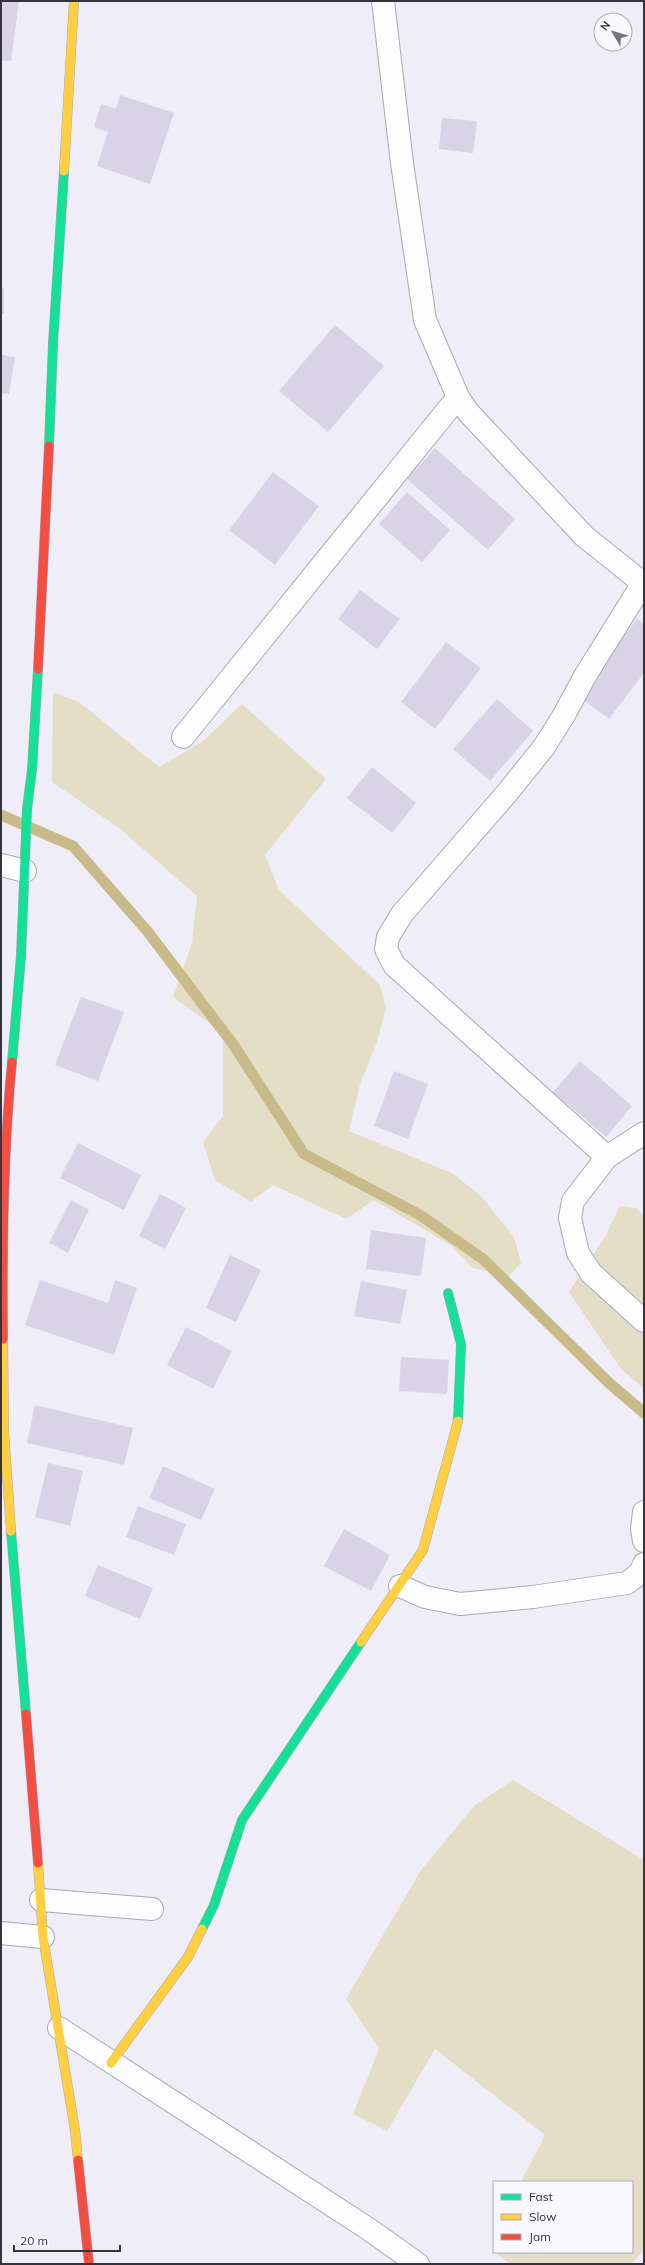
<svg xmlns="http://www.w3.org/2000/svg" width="645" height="2265" font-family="Mulish,sans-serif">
<rect width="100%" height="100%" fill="#efedf7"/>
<path fill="#e5dec6" d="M53,692l26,10 80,65 44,-26 39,-37 84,75 -61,76 14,35 101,95 6,23 -9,34 -17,42 -11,47 103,42 29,23 33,41 7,26 -12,13 -37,-8 -20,-22 -78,-46 -28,19 -73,-34 -22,17 -36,-22 -12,-38 20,-26v-76l-11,-15 -39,-28 19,-54 5,-47 -78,-68 -67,-46z
M620,1206l16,2 8,9v172l-23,-20 -52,-77 36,-55z
M513,1780l131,80v390l-13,14h-121l-16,-12h138v-70h-111l24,-47 -110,-86 -48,82 -34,-17 26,-65 -33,-50 75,-129 54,-65z"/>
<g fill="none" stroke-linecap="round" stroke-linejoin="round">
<path stroke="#c8bb89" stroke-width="11" d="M1,815l72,31 75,86 85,112 71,110 116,61 63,44 125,123 36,31"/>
</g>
<path fill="#d8d4e6" d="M1,1h18l-8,60 -10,-1z
M120,95l54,18 -24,71 -53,-18 11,-34 -14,-5 7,-23 15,5z
M442,118l35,3 -4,32 -34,-4z
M1,288h3v26l-3,-1z
M335,325l49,41 -56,66 -49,-41z
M1,355l14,2 -6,37 -8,-1z
M435,448l80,71 -27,31 -81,-71z
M273,472l46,34 -44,59 -46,-35z
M407,492l43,38 -28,32 -43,-38z
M360,590l40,29 -23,30 -39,-30z
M637,619l7,5v49l-35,46 -31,-23z
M446,642l35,26 -46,61 -34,-27z
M497,699l36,32 -43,50 -37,-32z
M372,767l44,36 -24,30 -45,-35z
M81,997l43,15 -26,69 -43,-16z
M580,1061l52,45 -26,31 -53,-45z
M394,1071l34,13 -20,55 -34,-13z
M78,1143l63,32 -17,35 -64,-32z
M160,1194l26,14 -21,41 -26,-13z
M71,1200l18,10 -21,43 -19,-10z
M371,1230l55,8 -5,38 -55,-7z
M230,1255l31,15 -25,52 -30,-14z
M40,1280l68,23 7,-23 22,8 -23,67 -89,-30z
M361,1281l46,9 -7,34 -46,-8z
M186,1327l46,24 -19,38 -46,-24z
M401,1357l48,3 -2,34 -48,-3z
M35,1405l98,23 -9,37 -97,-22z
M48,1463l35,8 -13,55 -35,-9z
M163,1466l52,23 -14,31 -52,-22z
M138,1506l48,18 -12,31 -48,-18z
M344,1529l46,26 -19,36 -47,-25z
M98,1565l55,23 -13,31 -55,-23z"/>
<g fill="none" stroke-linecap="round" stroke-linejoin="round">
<defs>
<path id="street" d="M383,1l19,162 23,157 33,77 10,15 116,124 60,48
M183,737l275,-340
M1,865l24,6
M644,1133l-37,24 -34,44 -3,17 8,35 13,20 53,48
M607,1157l-213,-192 -8,-16 2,-12 14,-23 105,-121 37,-46 20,-32 21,-39 58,-93
M644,1512l-2,17 2,12
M400,1586l25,11 35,7 73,-7 94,-14 13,-10 4,-9
M41,1900l111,9
M1,1933l42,4
M59,2028l308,200 51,36"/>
<path id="fast" d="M49,446l4,-103 11,-172
M12,1062l9,-106 6,-147 5,-39 6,-101
M448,1293l13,51 -3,77
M11,1531l15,183
M202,1929l12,-24 28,-85 119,-178"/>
<path id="slow" d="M64,171l10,-170
M3,1339l1,93 7,99
M361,1642l62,-92 35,-129
M38,1863l5,74 32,193 3,30
M111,2063l77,-106 14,-28"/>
<path id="jam" d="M38,669l11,-223
M3,1339c-1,-93 0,-185 9,-277
M26,1714l12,149
M78,2160l11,104"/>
</defs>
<use href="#street" stroke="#aaa8b2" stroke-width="24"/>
<use href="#fast" stroke="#aaa8b2" stroke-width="10"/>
<use href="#slow" stroke="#aaa8b2" stroke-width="10"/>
<use href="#jam" stroke="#aaa8b2" stroke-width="10"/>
<use href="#street" stroke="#fdfcfe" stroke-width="22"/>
<use href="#fast" stroke="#16e098" stroke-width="9"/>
<use href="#slow" stroke="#ffcf43" stroke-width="9"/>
<use href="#jam" stroke="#f24e42" stroke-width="9"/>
</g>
<rect width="645" height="2265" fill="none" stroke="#36333f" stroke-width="4"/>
<rect x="493" y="2181" width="140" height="72" fill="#f9f8fe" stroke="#aba9b2"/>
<rect x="501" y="2194" width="20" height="6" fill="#16e098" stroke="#aba9b2"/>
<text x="529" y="2201" font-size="12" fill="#36333f">Fast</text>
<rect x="501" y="2214" width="20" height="6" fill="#ffcf43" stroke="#aba9b2"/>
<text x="529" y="2221" font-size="12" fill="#36333f">Slow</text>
<rect x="501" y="2234" width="20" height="6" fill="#f24e42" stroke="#aba9b2"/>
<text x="529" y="2241" font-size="12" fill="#36333f">Jam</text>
<g transform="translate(613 32) rotate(308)"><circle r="19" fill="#f9f8fe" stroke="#aba9b2"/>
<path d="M0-3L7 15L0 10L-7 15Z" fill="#77747f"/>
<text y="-6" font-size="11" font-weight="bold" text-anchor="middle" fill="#36333f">N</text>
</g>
<path d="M14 2245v6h106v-6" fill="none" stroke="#36333f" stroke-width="2"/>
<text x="20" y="2245" font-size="12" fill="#36333f" stroke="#f9f8fe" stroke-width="3" paint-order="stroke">20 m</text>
</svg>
